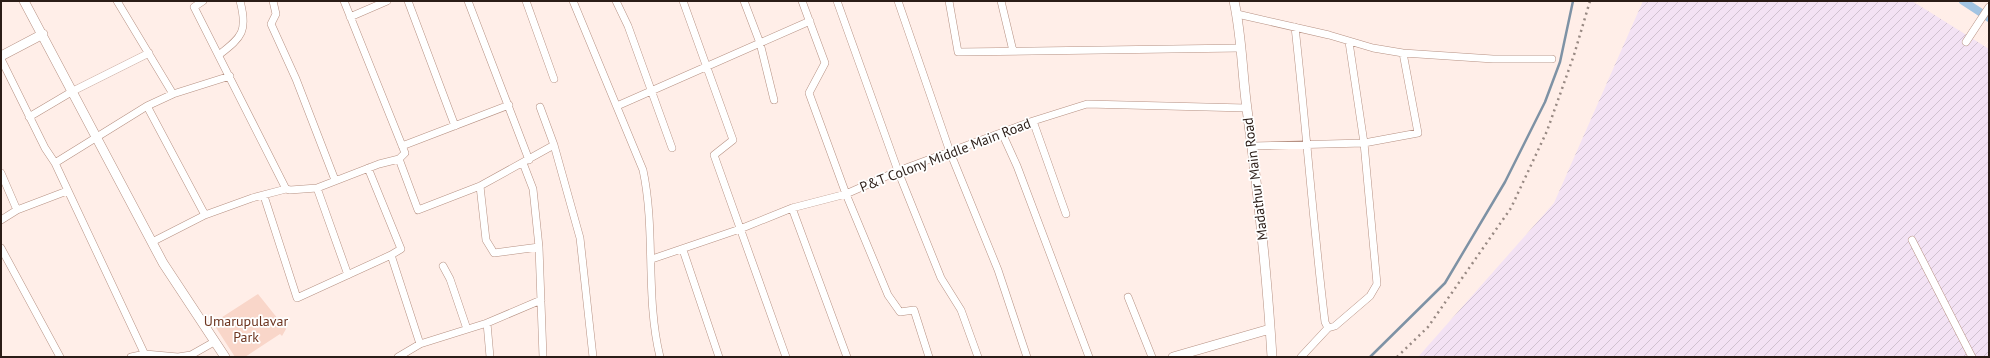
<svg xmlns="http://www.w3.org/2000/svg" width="1990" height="358" font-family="'PT Sans',sans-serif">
<defs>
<pattern id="industrial-furrows" width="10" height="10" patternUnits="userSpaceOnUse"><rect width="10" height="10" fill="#f3e2f4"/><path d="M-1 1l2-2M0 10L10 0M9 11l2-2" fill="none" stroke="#d0c1d0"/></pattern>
</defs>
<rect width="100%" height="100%" fill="#ffeee8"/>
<path fill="url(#industrial-furrows)" d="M1643,1h269l77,48v308h-571l136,-154z"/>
<path fill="#f9d6c9" d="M258,294l28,35 -4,7 -2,-2 -35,23h-10l-22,-34z"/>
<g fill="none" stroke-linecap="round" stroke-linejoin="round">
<path stroke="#7e92a5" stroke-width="2.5" d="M1370,357l75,-74 60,-101 40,-80 15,-40 13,-61"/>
<path stroke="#a2c4e2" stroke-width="8" d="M1963,1l26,17"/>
<defs>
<path id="minor" d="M117,1l56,93
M203,1l-9,6 92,182 4,1 27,-2 62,-24 20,-5 6,-6 -61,-152
M273,1l3,13 -5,10 25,55 39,101
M408,1l47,125
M468,1l61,159
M526,1l28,78
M573,1l70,169c13,61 2,126 17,187
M616,1l12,25 44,122
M683,1l50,139 -19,15 72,202
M802,1l23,62 -16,30 37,101 42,101 12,17 14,-2 15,47
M837,1l61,170 43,107 20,32 17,47
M898,1l52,151 48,118 29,87
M949,1l9,51 283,-4
M1001,1l12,50
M1237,14l92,21 44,13 30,5 90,6h59
M350,17l37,-16
M1295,27c11,98 18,197 30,295l3,6
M1966,42l23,-35
M220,54c22,-17 28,-23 20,-53
M1,59l44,89 10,15 91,194
M774,100l-14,-57 50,-22
M147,106l58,109
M617,106l143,-63 -16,-42
M540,107l14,38 26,93 13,119
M29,117l44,-26 76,-38
M1033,121l33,93
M1002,133l15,33 72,191
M402,146l107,-41
M1253,146l111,-3 54,-10 -15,-80
M399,159l19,51 62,-24 74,-41
M55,163l92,-57 26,-12 57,-18
M523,163l10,26 6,58 4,110
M368,168l33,81 -10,6
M1,173l16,37
M480,186l6,54 8,13 45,-6
M317,188l31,87
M264,196l33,102 94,-43 29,89 -22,13
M792,208l55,149
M1,220l16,-10 50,-19
M1912,240l60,117
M152,242l53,-27 47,-17 34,-9
M1,248l59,109
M683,250l36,107
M652,259l88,-30 52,-21 54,-14 52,-23 135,-50 54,-17 159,4
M443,266l7,13 17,50
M1128,297l24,60
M487,323l3,34
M420,344l67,-21 54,-23
M131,357l14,-3 33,3 13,-2 23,-13
M1301,357l27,-29 7,-2 35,-30 7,-12 -13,-141 -15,-101"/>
<path id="tertiary" d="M24,1l139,262 62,94
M1234,1c8,36 8,72 13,108 11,82 20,165 25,248
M1,56l42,-22
M1173,357l97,-28"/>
</defs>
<use href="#minor" stroke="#b69183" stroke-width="8"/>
<use href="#tertiary" stroke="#b69183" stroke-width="10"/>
<use href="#minor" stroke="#fff" stroke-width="7"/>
<use href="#tertiary" stroke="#fff" stroke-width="9"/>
<path stroke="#988983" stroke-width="2.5" stroke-dasharray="2 4" stroke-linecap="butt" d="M1397,357l31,-30 83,-119 36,-77 27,-76 16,-54"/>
</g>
<g text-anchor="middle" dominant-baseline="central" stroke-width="3.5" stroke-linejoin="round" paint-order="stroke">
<g font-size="14" fill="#2b1d17" stroke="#fff">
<text transform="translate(945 155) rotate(-21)">P&amp;T Colony Middle Main Road</text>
<text transform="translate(1255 179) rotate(-97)">Madathur Main Road</text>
</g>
<g font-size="14" fill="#6c341f" stroke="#fff">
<text x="246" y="321">Umarupulavar<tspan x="246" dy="16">Park</tspan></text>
</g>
</g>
<rect width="1990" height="358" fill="none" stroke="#2b1d17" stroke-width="4"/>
</svg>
